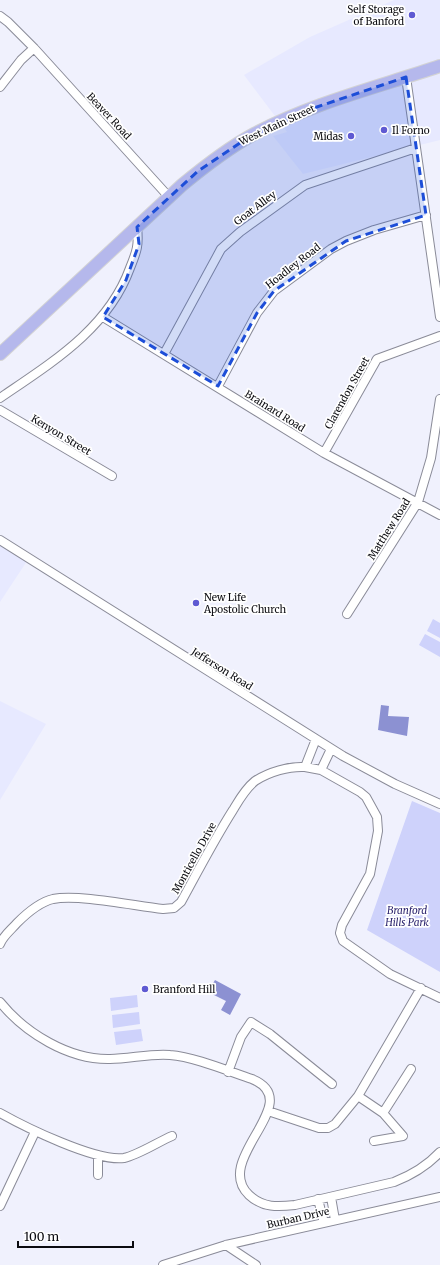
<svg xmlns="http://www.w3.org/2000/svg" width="440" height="1265" font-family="Merriweather,serif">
<rect width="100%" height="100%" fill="#f0f1fd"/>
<path fill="#e7e9ff" d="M394,0h46v140l-137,34 -30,-38 14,-4 -43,-57 66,-38z
M0,540l29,18 -29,44z
M0,701l46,23 -46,76z"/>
<path fill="#ced2fb" d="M433,619l7,4v15l-13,-7z
M425,634l15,8v15l-21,-12z
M412,801l28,12v159l-73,-42z
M137,995l1,12 -27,4 -1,-13z
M139,1012l1,12 -27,4 -1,-13z
M141,1029l2,12 -27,4 -2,-13z"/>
<path fill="#8c91d2" d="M381,705l8,1 -1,10 21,1 -2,19 -29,-6z
M215,980l26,14 -11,21 -9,-5 5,-9 -18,-9z"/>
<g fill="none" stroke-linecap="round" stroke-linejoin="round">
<defs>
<path id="minor" d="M0,16l8,6 26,26 135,149
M406,77l34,240
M0,87l21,-27 13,-12
M103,317l221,136 116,62
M164,354l57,-105 19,-17 65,-47 111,-37
M218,386l39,-73 17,-22 57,-42 15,-8 28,-11 52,-15
M0,398c51,-35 108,-69 130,-130 7,-17 9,-23 7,-41
M0,410l112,66
M324,453l53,-94 63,-23
M0,540l343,216 52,28 45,20
M347,614l71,-112 13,-44 9,-59
M305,767l16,3 39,22 6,5 11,20 1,14 -8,43 -28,51 -2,8 3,8 47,33 50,24
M321,770l10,-21
M0,944c3,-8 11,-14 17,-21 9,-9 23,-21 36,-24 26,-5 82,7 110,10l11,-1 7,-6c17,-31 33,-62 52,-92 6,-10 12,-21 22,-29 14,-9 34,-15 50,-14l11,-28
M0,1002c25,31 69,58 110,57 19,0 42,-6 60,-4 25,2 58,16 82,24 56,23 -41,80 -3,116 14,13 29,12 46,10l99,-23c18,-7 33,-16 46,-30
M228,1072l13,-35 10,-15 19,12 62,50
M358,1096l25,17 20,23 -29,5
M268,1111l51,17h9l7,-4 23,-28 63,-108
M0,1113c25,14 96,49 124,45 14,-3 34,-16 48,-22
M383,1113l28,-44
M98,1155v20
M331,1197l4,23
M318,1199l6,24
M0,1206l35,-74
M226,1245l30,20
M163,1265l63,-20 214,-48"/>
<path id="primary" d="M0,354l182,-169c23,-19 46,-37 72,-51 58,-31 124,-47 186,-68"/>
</defs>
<use href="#minor" stroke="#8a8b98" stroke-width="10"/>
<use href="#primary" stroke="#d3d3d4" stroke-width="14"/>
<use href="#minor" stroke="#fff" stroke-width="8"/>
<use href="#primary" stroke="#b5b8ec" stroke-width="12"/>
</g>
<path fill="#1d4ed8" fill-opacity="0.2" stroke="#1d4ed8" stroke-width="3" stroke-dasharray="8 5" stroke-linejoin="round" d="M406,77l20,138 -80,26 -72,50 -17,22 -39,73 -115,-69 23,-37 13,-36 -2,-17 61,-56 57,-38 47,-21z"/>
<g fill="#5f5ad2" stroke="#fff" stroke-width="1.5">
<circle cx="412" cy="15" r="4"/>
<circle cx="384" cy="130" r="4"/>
<circle cx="351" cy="136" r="4"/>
<circle cx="196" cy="603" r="4"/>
<circle cx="145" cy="989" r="4"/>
</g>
<g text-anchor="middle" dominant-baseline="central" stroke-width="3.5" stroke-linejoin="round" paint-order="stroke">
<g font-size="10" fill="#0b0b10" stroke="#fff" text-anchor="start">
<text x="404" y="9" text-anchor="end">Self Storage<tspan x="404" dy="12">of Banford</tspan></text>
<text x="392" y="130">Il Forno</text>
<text x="343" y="136" text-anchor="end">Midas</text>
<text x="204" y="597">New Life<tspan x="204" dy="12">Apostolic Church</tspan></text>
<text x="153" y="989">Branford Hill</text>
</g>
<g font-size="10" fill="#0b0b10" stroke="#fff">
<text transform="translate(109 116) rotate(47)">Beaver Road</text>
<text transform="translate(277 125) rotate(-25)">West Main Street</text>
<text transform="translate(255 208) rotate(-37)">Goat Alley</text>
<text transform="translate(293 266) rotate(-38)">Hoadley Road</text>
<text transform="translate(347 393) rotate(-61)">Clarendon Street</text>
<text transform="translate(275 411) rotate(32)">Brainard Road</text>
<text transform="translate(61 435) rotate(31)">Kenyon Street</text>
<text transform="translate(389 529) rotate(-58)">Matthew Road</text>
<text transform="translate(222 669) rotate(32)">Jefferson Road</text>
<text transform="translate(194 858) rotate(-61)">Monticello Drive</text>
<text transform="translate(298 1218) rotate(-13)">Burban Drive</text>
</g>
<g font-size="10" font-style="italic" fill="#271f6a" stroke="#fff">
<text x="407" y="910">Branford<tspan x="407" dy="12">Hills Park</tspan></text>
</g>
</g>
<path d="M18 1241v6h115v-6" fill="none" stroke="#0b0b10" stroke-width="2"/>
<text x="24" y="1241" font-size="12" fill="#0b0b10" stroke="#ffffff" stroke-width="3" paint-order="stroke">100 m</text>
</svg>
